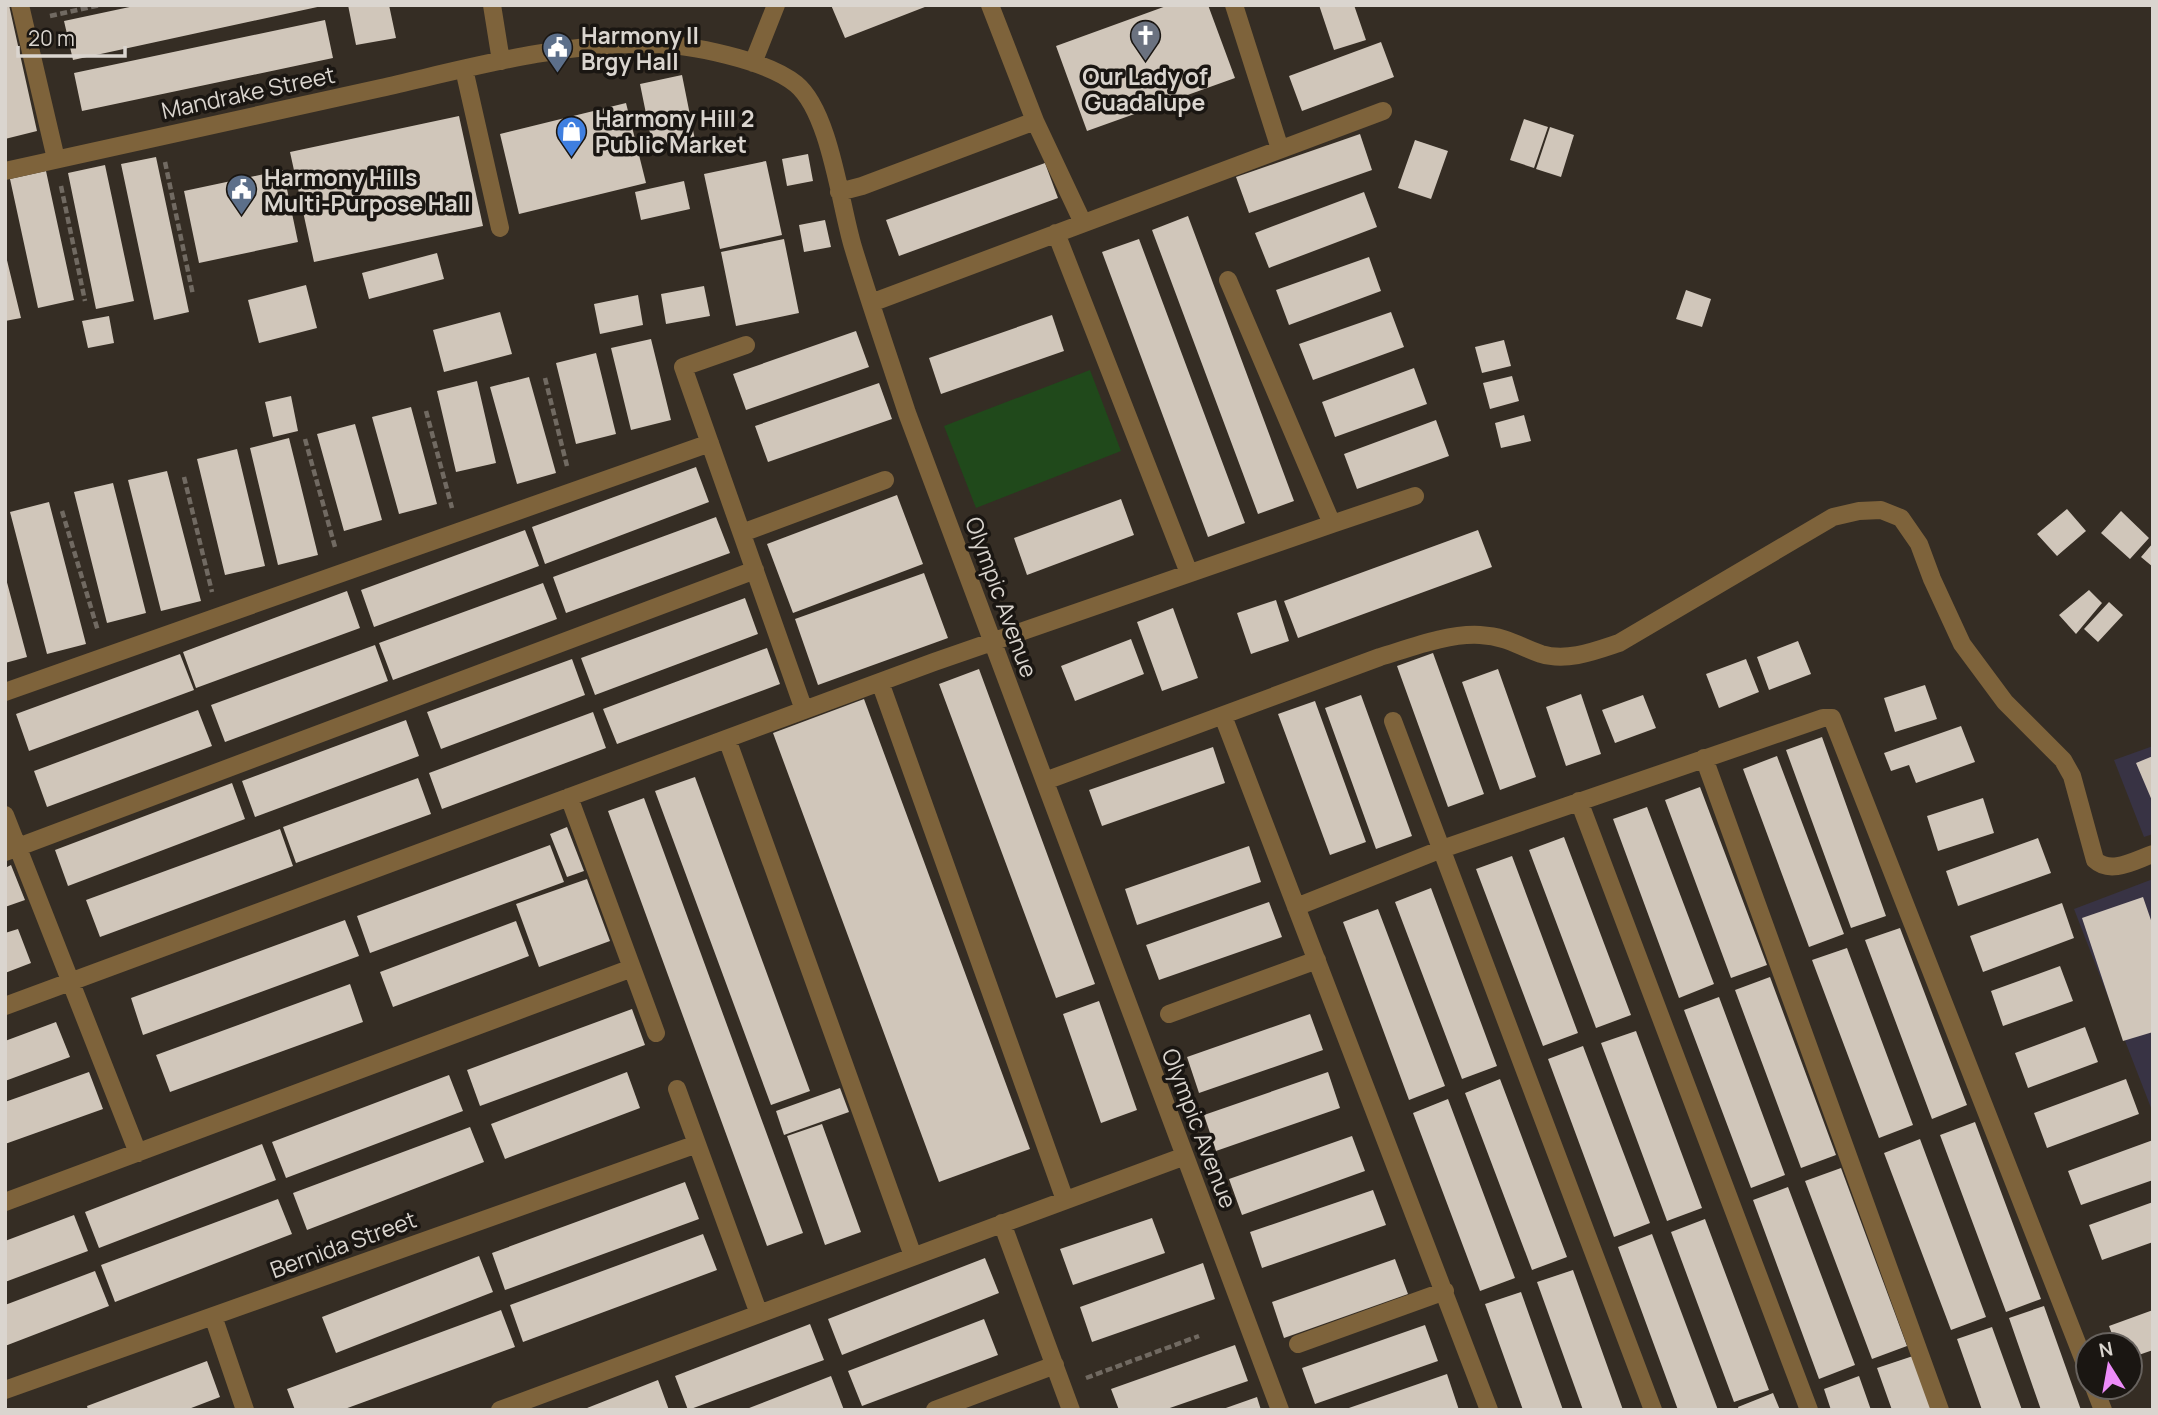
<svg xmlns="http://www.w3.org/2000/svg" width="2158" height="1415" font-family="Manrope,sans-serif">
<rect width="100%" height="100%" fill="#352d24"/>
<path fill="#383344" d="M2153,746v88l-9,3 -30,-77z
M2153,879v234l-79,-204z"/>
<path fill="#20491b" d="M1090,370l31,81 -145,57 -32,-82z"/>
<path fill="#d0c6ba" d="M5,5h4l28,126 -32,8z
M139,5h183v1l-249,54 -9,-39z
M348,5h41l7,33 -40,7z
M831,5h99l-85,33z
M1169,5h39l27,73 -148,53 -31,-85z
M1319,5h35l12,35 -32,10z
M325,20l8,38 -251,53 -8,-38z
M1381,42l13,35 -92,34 -13,-35z
M682,75l13,65 -42,8 -13,-64z
M626,103l20,80 -127,31 -19,-80z
M459,116l24,110 -169,36 -24,-110z
M1524,119l24,8 -14,41 -24,-8z
M1550,127l24,8 -13,42 -25,-8z
M1360,134l12,36 -123,43 -13,-36z
M1415,140l33,11 -17,48 -33,-11z
M808,154l5,27 -26,5 -5,-27z
M156,157l33,155 -35,8 -33,-156z
M766,161l16,74 -62,14 -16,-75z
M1045,163l13,35 -159,58 -13,-36z
M105,165l29,136 -38,8 -28,-136z
M283,170l15,72 -99,21 -15,-72z
M46,171l28,129 -36,8 -28,-129z
M684,181l6,28 -49,11 -6,-28z
M1364,192l13,35 -108,41 -14,-35z
M1188,216l106,285 -36,13 -106,-284z
M825,220l6,27 -27,5 -5,-27z
M784,239l15,74 -63,13 -15,-74z
M1139,239l106,284 -37,14 -106,-285z
M5,252l16,66 -16,3z
M437,253l7,26 -75,20 -7,-26z
M1369,257l12,34 -92,34 -13,-35z
M306,285l11,43 -58,15 -11,-43z
M704,286l6,30 -44,8 -5,-30z
M1686,290l25,9 -9,28 -26,-8z
M638,295l5,30 -43,9 -6,-30z
M500,312l12,42 -68,18 -11,-42z
M1391,312l13,35 -91,33 -14,-36z
M1052,315l12,36 -123,43 -12,-36z
M109,316l5,27 -26,5 -6,-27z
M856,331l13,36 -123,43 -13,-36z
M651,339l20,81 -40,10 -20,-82z
M1504,340l7,26 -29,7 -7,-26z
M596,353l20,81 -40,10 -20,-81z
M1414,368l13,36 -92,33 -13,-35z
M1512,376l7,25 -29,8 -7,-26z
M529,377l27,96 -39,11 -27,-97z
M477,381l19,82 -40,9 -19,-81z
M879,383l13,36 -124,43 -13,-36z
M291,396l7,35 -25,6 -8,-35z
M411,407l26,97 -38,10 -27,-97z
M1524,415l7,26 -30,7 -6,-25z
M1436,420l13,36 -92,33 -13,-35z
M355,424l27,96 -38,11 -27,-97z
M289,438l29,117 -40,10 -28,-117z
M237,449l28,117 -40,9 -28,-116z
M696,467l13,35 -164,62 -13,-37z
M167,471l34,130 -40,10 -33,-131z
M113,483l33,130 -39,10 -33,-131z
M897,495l26,69 -130,49 -26,-69z
M1121,499l13,36 -107,40 -13,-37z
M49,502l37,142 -39,10 -37,-142z
M2067,509l19,22 -29,25 -20,-22z
M2121,511l28,27 -19,21 -29,-26z
M716,517l14,36 -164,60 -13,-36z
M525,530l14,36 -165,61 -13,-37z
M1478,530l14,37 -194,71 -14,-37z
M2153,543v24l-12,-10z
M924,573l24,65 -130,47 -23,-66z
M5,575l22,82 -22,6z
M543,583l14,36 -164,61 -14,-37z
M2089,590l13,13 -26,31 -17,-19z
M347,591l13,37 -164,60 -13,-36z
M745,598l13,36 -163,61 -14,-37z
M1276,600l13,41 -38,13 -14,-41z
M2109,602l14,13 -25,27 -14,-13z
M1173,608l25,70 -36,13 -25,-69z
M1131,639l13,35 -69,27 -14,-35z
M1798,641l13,33 -42,16 -12,-33z
M375,645l13,36 -163,61 -14,-37z
M767,648l13,36 -163,60 -14,-35z
M1433,653l51,141 -36,13 -51,-141z
M180,654l14,36 -165,61 -13,-37z
M572,659l13,36 -144,54 -14,-37z
M1746,659l13,33 -40,16 -13,-34z
M979,669l116,315 -39,14 -117,-314z
M1498,669l38,108 -36,13 -38,-108z
M1925,685l12,34 -42,13 -11,-34z
M1581,694l20,60 -35,12 -20,-59z
M1361,695l51,141 -36,13 -51,-141z
M1643,695l13,33 -41,15 -13,-33z
M864,699l166,450 -91,33 -166,-449z
M1315,701l51,141 -36,13 -52,-141z
M198,710l14,36 -165,61 -13,-36z
M593,712l13,36 -164,61 -13,-36z
M406,720l13,36 -164,61 -13,-36z
M1961,726l14,36 -59,21 -7,-18 -18,6 -7,-18z
M1822,737l64,179 -35,12 -65,-178z
M1213,747l12,36 -123,43 -13,-36z
M1777,756l67,178 -35,13 -66,-178z
M2153,756v47l-17,-40z
M695,777l115,314 -39,14 -116,-314z
M418,778l13,36 -135,49 -13,-36z
M232,783l13,36 -177,67 -13,-36z
M1700,787l67,178 -36,13 -66,-178z
M644,798l159,435 -36,13 -159,-435z
M1983,798l11,35 -56,18 -11,-35z
M1647,807l67,177 -35,14 -66,-179z
M567,827l17,44 -17,6 -17,-43z
M280,829l13,37 -193,71 -14,-37z
M1564,837l67,178 -35,13 -67,-178z
M2038,838l13,35 -93,33 -12,-35z
M550,845l14,37 -194,71 -13,-37z
M1249,846l12,36 -124,43 -12,-36z
M1512,856l66,177 -35,13 -67,-177z
M11,865l14,35 -20,7v-39z
M587,879l23,62 -71,26 -23,-63z
M1431,888l66,178 -35,13 -67,-177z
M2143,897l10,29v106l-30,9 -41,-123z
M1269,902l13,35 -123,43 -13,-35z
M2062,903l12,35 -91,34 -13,-36z
M1378,909l67,177 -36,14 -66,-178z
M345,920l14,36 -216,79 -12,-37z
M516,921l13,35 -136,51 -13,-35z
M1900,928l67,177 -35,14 -67,-179z
M18,929l13,34 -26,10v-40z
M1847,948l66,177 -34,13 -67,-178z
M2060,966l13,35 -70,25 -12,-35z
M1770,977l66,178 -35,13 -66,-178z
M350,984l13,38 -193,70 -14,-37z
M1719,997l66,178 -34,13 -67,-178z
M1099,1001l38,109 -36,13 -38,-109z
M632,1009l13,36 -165,61 -13,-36z
M1310,1014l13,36 -124,43 -12,-36z
M56,1022l14,35 -65,24v-40z
M2085,1027l13,35 -70,26 -13,-35z
M1636,1031l66,177 -35,13 -66,-178z
M1583,1046l67,177 -36,14 -66,-178z
M89,1072l14,37 -98,35v-42z
M627,1072l13,36 -135,51 -14,-35z
M1328,1072l12,36 -124,43 -12,-36z
M449,1075l14,36 -177,67 -14,-36z
M1500,1079l67,178 -35,13 -67,-177z
M2126,1079l13,35 -92,34 -13,-35z
M840,1088l9,24 -65,23 -8,-24z
M1448,1099l67,179 -35,13 -67,-178z
M1975,1122l66,177 -35,13 -66,-177z
M822,1124l39,108 -36,13 -38,-109z
M470,1127l14,35 -177,68 -14,-37z
M1352,1136l13,35 -123,44 -13,-36z
M1920,1139l66,178 -35,13 -67,-177z
M2153,1140v40l-72,25 -13,-34z
M262,1144l14,36 -177,68 -14,-36z
M1841,1168l66,178 -35,13 -67,-178z
M685,1182l14,37 -194,71 -13,-37z
M1788,1187l67,178 -36,14 -66,-179z
M1373,1190l13,35 -124,43 -12,-36z
M278,1199l14,35 -177,68 -14,-37z
M2153,1202v40l-51,18 -13,-35z
M74,1215l14,36 -83,31v-41z
M1152,1218l13,35 -92,32 -13,-36z
M1705,1219l64,171 -35,12 -63,-170z
M703,1234l14,36 -194,72 -13,-37z
M1652,1234l66,176h-40l-60,-163z
M479,1256l14,36 -157,61 -14,-36z
M985,1258l14,35 -157,62 -14,-36z
M1395,1259l13,35 -124,44 -12,-36z
M1203,1263l12,36 -123,43 -12,-35z
M1573,1270l50,140h-40l-46,-128z
M95,1271l14,35 -104,40v-41z
M1521,1292l42,118h-40l-38,-106z
M2044,1306l37,104h-40l-32,-92z
M501,1310l14,37 -173,63h-47l-8,-21z
M2153,1310v40l-23,8v-13h-14l-7,-19z
M984,1319l14,36 -136,51 -14,-35z
M810,1324l14,36 -136,50 -13,-34z
M1425,1325l13,36 -123,43 -13,-36z
M1992,1327l30,83h-40l-25,-71z
M1235,1345l13,36 -84,29h-45l-8,-21z
M1913,1356l19,54h-40l-15,-42z
M207,1361l13,36 -34,13h-98l-1,-4z
M1447,1374l12,36h-113v-1z
M831,1376l13,34h-100z
M1859,1376l12,34h-40l-7,-21z
M658,1380l11,30h-87z
M1773,1393l7,17h-41l-1,-3z
M1257,1397l4,13h-38v-1z"/>
<g fill="none" stroke-linecap="round" stroke-linejoin="round">
<path stroke="#716a62" stroke-width="4.5" stroke-dasharray="7 3.5" stroke-linecap="butt" d="M50,16l50,-11
M165,162l28,133
M61,186l24,115
M545,378l22,88
M426,411l26,97
M305,439l30,108
M184,477l28,115
M62,511l36,120
M1086,1378l113,-42"/>
<path stroke="#7e633b" stroke-width="18" d="M20,5l36,154
M492,5l9,56
M990,5l45,116 48,102
M1234,5l46,144
M753,63l23,-58
M464,69l36,159
M5,171c126,-28 251,-56 376,-83 88,-20 179,-46 270,-44 38,0 116,16 145,40 34,28 44,120 57,163 17,56 36,111 54,166l373,997
M839,192l23,-6 173,-65
M1056,233l133,340
M871,303l512,-192
M746,345l-63,22 121,343
M1332,524l83,-28
M742,533l143,-53
M880,682l185,518
M5,692l705,-249
M1223,716l266,694
M1393,721l260,689
M727,739l186,517
M1704,758l236,652
M1045,781l335,-124c30,-9 69,-24 100,-22 28,2 36,10 61,19 26,8 54,-3 78,-11l214,-126 26,-6 22,-1 20,8 18,26 13,35 30,65 43,58 58,58 9,16 23,84c16,15 40,0 58,-6
M569,797l87,236
M1579,801l230,609
M5,815l133,338
M5,852l750,-282
M1296,907l146,-58 381,-131h9l256,653
M5,1006l929,-344 398,-138 -104,-244
M1169,1014l148,-54
M677,1089l82,225
M5,1202l627,-234
M1002,1223l69,187
M213,1316l32,94
M1298,1344l147,-53
M2094,1387l9,23
M5,1390l692,-246
M500,1410l685,-254
M935,1410l120,-45"/>
</g>
<defs>
<symbol id="church-pin" viewBox="-11 -11 22 30"><path d="M0 17L-7.5 6A9.5 9.5 0 1 1 7.5 6Z" fill="#6b7280" stroke="#1a1612"/><path d="M-1.2-6h2.4v3.5h3.3v2.4h-3.3V6h-2.4V-.1h-3.3v-2.4h3.3Z" fill="#fff"/></symbol>
<symbol id="civic-pin" viewBox="-11 -11 22 30"><path d="M0 17L-7.5 6A9.5 9.5 0 1 1 7.5 6Z" fill="#5c6f8a" stroke="#1a1612"/><path d="M-.6-6.5H3V-4.5H.6V-3L4-1V1h2V6H-6V1h2V-1L-.6-3ZM-1.2 2.5V6h2.4V2.5Z" fill="#fff"/></symbol>
<symbol id="shop-pin" viewBox="-11 -11 22 30"><path d="M0 17L-7.5 6A9.5 9.5 0 1 1 7.5 6Z" fill="#3f7fe0" stroke="#1a1612"/><path d="M-5-2.5h2.3a2.7 3.5 0 0 1 5.4 0H5L5.5 6h-11ZM-1.5-2.5h3a1.5 2.3 0 0 0-3 0Z" fill="#fff"/></symbol>
</defs>
<g fill-rule="evenodd">
<use href="#church-pin" x="1128" y="18" width="35" height="47"/>
<use href="#civic-pin" x="540" y="30" width="35" height="47"/>
<use href="#shop-pin" x="554" y="114" width="35" height="47"/>
<use href="#civic-pin" x="224" y="172" width="35" height="47"/>
</g>
<g text-anchor="middle" dominant-baseline="central" stroke-width="7" stroke-linejoin="round" paint-order="stroke">
<g font-size="23" font-weight="bold" fill="#dad5cf" stroke="#1a1612" text-anchor="start">
<text x="581" y="35">Harmony II<tspan x="581" dy="26">Brgy Hall</tspan></text>
<text x="1145" y="76" text-anchor="middle">Our Lady of<tspan x="1145" dy="26">Guadalupe</tspan></text>
<text x="595" y="118">Harmony Hill 2<tspan x="595" dy="26">Public Market</tspan></text>
<text x="264" y="177">Harmony Hills<tspan x="264" dy="26">Multi-Purpose Hall</tspan></text>
</g>
<g font-size="23" fill="#dad5cf" stroke="#1a1612">
<text transform="translate(248 92) rotate(-12)">Mandrake Street</text>
<text transform="translate(1002 597) rotate(70)">Olympic Avenue</text>
<text transform="translate(1200 1128) rotate(69)">Olympic Avenue</text>
<text transform="translate(343 1244) rotate(-20)">Bernida Street</text>
</g>
</g>
<rect width="2158" height="1415" fill="none" stroke="#dad5cf" stroke-width="14"/>
<g transform="translate(2109 1366) rotate(349)"><circle r="33" fill="#1a1612" stroke="#67625e" stroke-width="2"/>
<path d="M0-5L12 26L0 18L-12 26Z" fill="#ed8cf9"/>
<text y="-10" font-size="19" font-weight="bold" text-anchor="middle" fill="#dad5cf">N</text>
</g>
<path d="M18 46v10h107v-10" fill="none" stroke="#dad5cf" stroke-width="3.5"/>
<text x="28" y="46" font-size="21" fill="#dad5cf" stroke="#1a1612" stroke-width="5" paint-order="stroke">20 m</text>
</svg>
